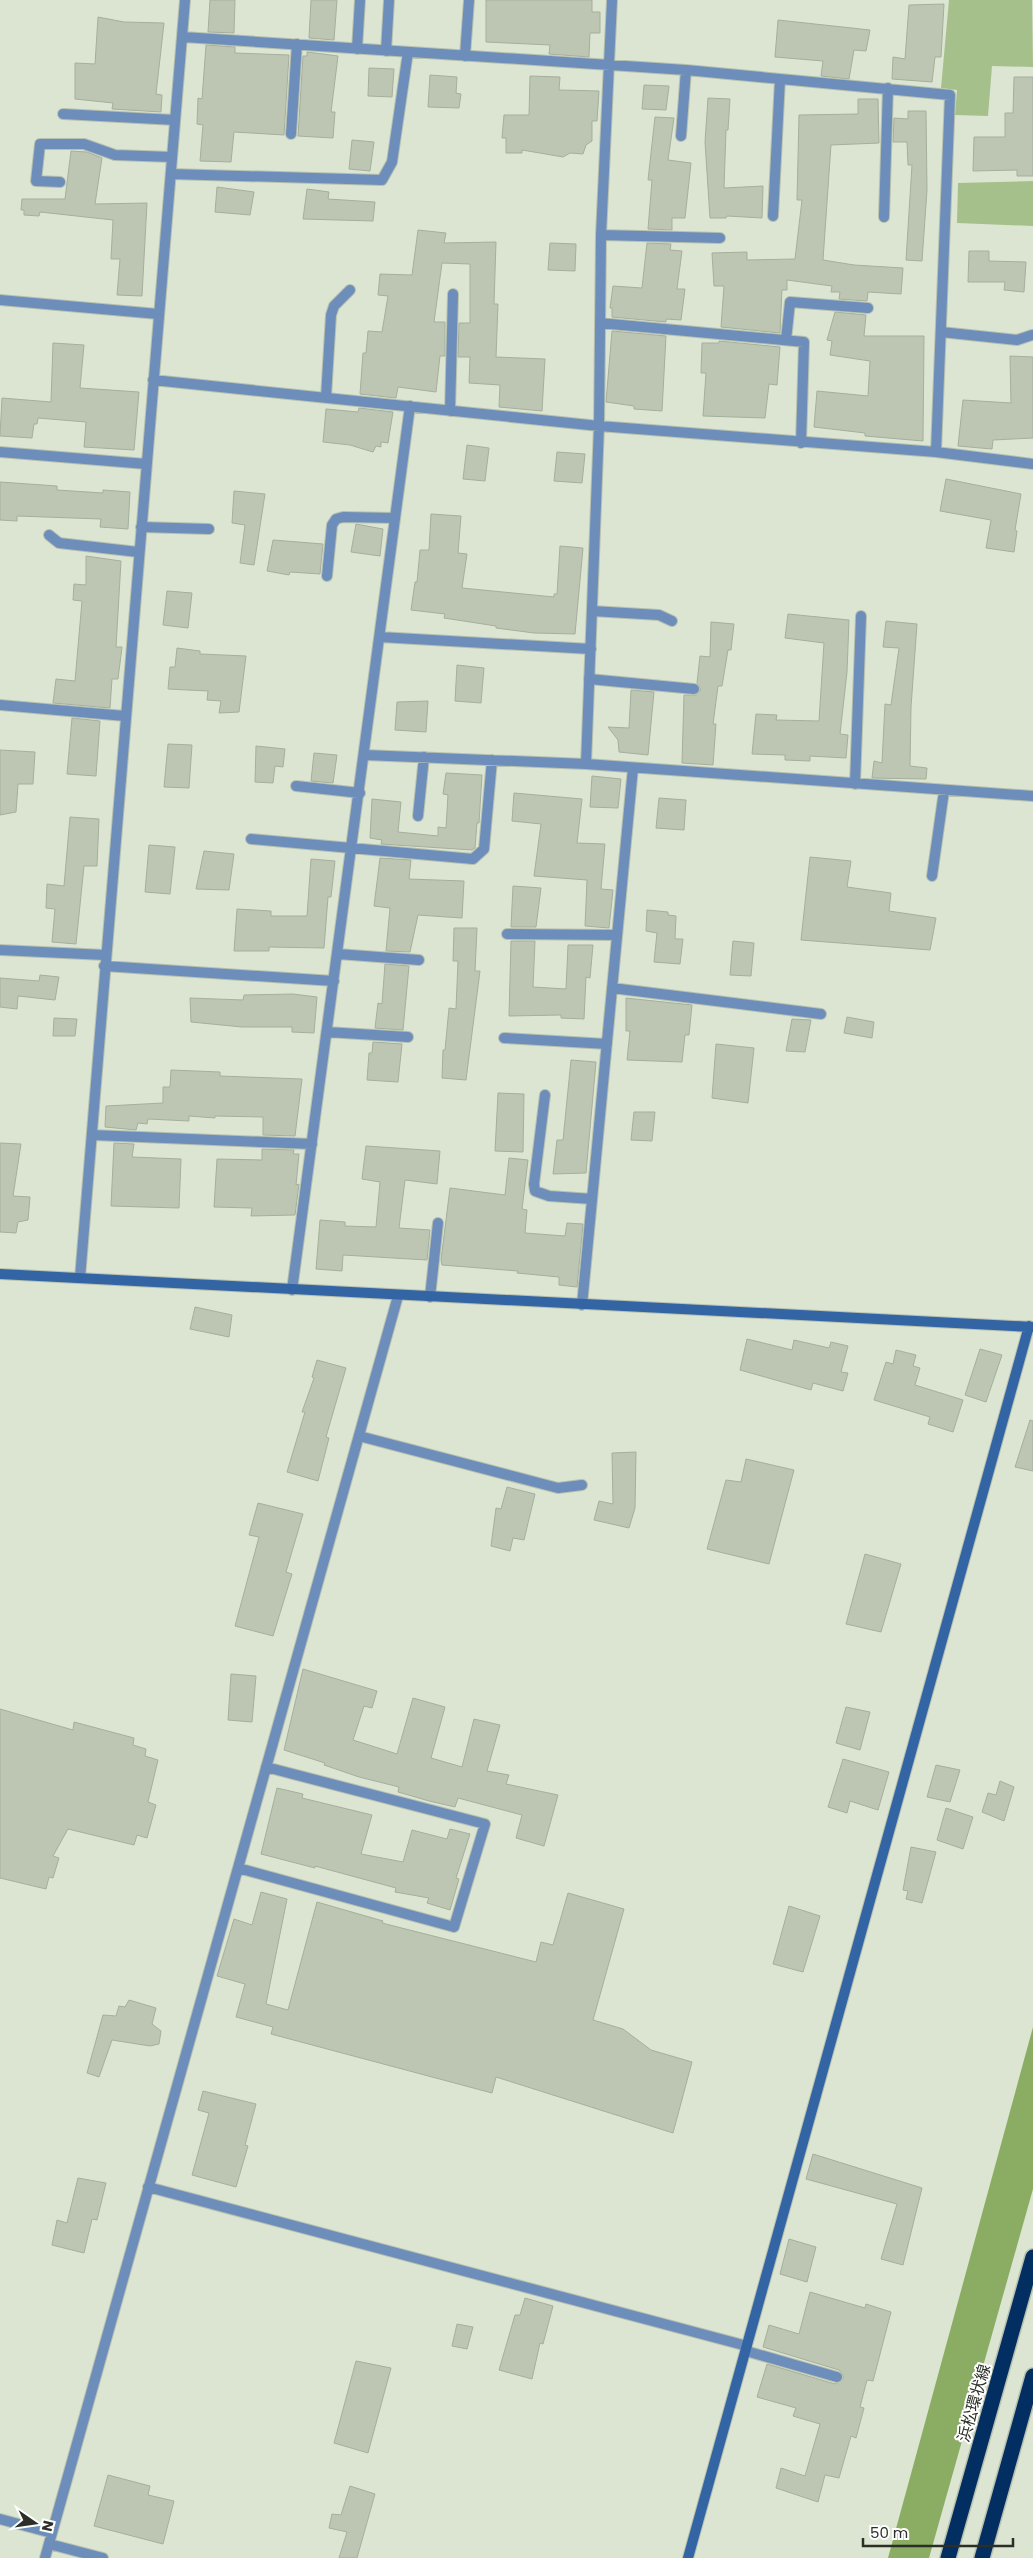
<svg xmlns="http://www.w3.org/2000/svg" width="1033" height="2558" font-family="Poppins,'Noto Sans JP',sans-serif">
<rect width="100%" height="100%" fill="#dbe5d2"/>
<path fill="#a6c08c" d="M949,0h83l1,67 -41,-1 -4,50 -33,-1 2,-25 -16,-2z
M1033,181v45l-76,-3 1,-40z"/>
<path fill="#8aad63" d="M1033,2027v162l-104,369h-41z"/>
<path fill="#bcc6b3" stroke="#a5af9c" d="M210,0h25l-1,33 -26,-1z
M311,0h26l-3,40 -25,-2z
M486,0h106v12h8v21h-10l-1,24 -40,-3 1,-9 -64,-3z
M944,4l-3,53h-6l-3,25 -40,-3 1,-22 12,2 4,-54z
M98,17l26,5 40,1 -8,71 6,1 -1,17 -49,-3 1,-6 -38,-4v-36l20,1z
M778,20l92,10 -4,21 -12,-1 -5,29 -28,-3 2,-15 -48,-4z
M206,45l29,2v6l54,2 -5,80 -50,-3 -3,30 -31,-1 3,-36 -6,-1 1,-26 4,1z
M307,52l31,4 -7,56h4l-2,26 -35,-2 5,-80h4z
M369,68l25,1 -2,28 -24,-1z
M430,75l27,2 -1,16 5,1 -2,14 -31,-1z
M530,76l30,1 -1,13 40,1 -2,30h-5v20l-6,4 -3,9 -13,-1 -7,4 -41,-7v3h-16v-15h-4l2,-23h25z
M1014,77h19v99h-16v-6l-44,1 1,-34h31v-24h8z
M644,85l25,1 -3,24 -24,-1z
M708,98l22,1 -2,31h-2l-2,58 39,-2 -1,32 -35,-2 -1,2h-16l-5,-76z
M858,99h20l1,44 -48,2 -8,115 31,5 49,3 -2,26 -33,-2 -1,9 -28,-2 1,-7h-9l1,-6 -45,-6v10h-5l-2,43 -59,-6 3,-41h-10l-2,-33 35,-1v8l48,-1 7,-59h-5l2,-85 59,-1z
M908,111h18l1,79 -5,71 -16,-1 6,-95h-4l-1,-23h-14l1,-24 14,1z
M655,117l19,1 -6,42 23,3 -6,55h-13v12l-24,-1 4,-49h-4z
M352,140l22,2 -4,29 -21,-2z
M71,151l16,1 15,6 -7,46 52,-1 -5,93 -25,-1 3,-36h-9l2,-39 -73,-8 -1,4 -15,-1v-5h-3l1,-11h43z
M217,187l37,5 -4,23 -35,-3z
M307,189l22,3 -1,7 47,3 -2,19 -70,-2z
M418,230l28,3 -2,10 52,-1 -2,62h4l-2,53 49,2 -3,52 -43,-4 1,-22 -31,-2 1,-26h-12l1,-34h11v-59l-28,-1 -8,59h11v34h-5l-4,36 -38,-5 -2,11 -36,-4 3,-41h3l2,-22 14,1 6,-36 -10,-1 2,-21 32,1z
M550,243l26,1 -1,27 -27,-1z
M647,243l24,1 -1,6 12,1 -5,38h8l-4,31 -15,-1v3l-54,-5v-9h-2l3,-22 29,2z
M969,251h20v10l37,1 -2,30 -20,-2 1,-8h-37z
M835,312l31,3 -2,21h60l-1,105 -58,-5v-3l-51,-6 3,-36 51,5 2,-35 -40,-6 2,-14 -5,-1z
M612,331l54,5 -4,75 -28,-2v-3l-28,-4z
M719,341l61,6 -3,38 -8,-1 -4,34 -62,-2 3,-43h-5l1,-30h17z
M53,343l31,2 -4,43 59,4 -5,58 -50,-3 2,-25 -48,-4 -1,6h-3l-2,14 -32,-2 2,-38 49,4z
M1010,356l23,1v81l-40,2 -1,9 -34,-3 5,-46 48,3z
M359,408l34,4 -5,31 -7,-1v5l-5,-1 -3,6 -23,-7 -27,-3 3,-33 32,3z
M467,445l22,3 -4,33 -22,-2z
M557,452l28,2 -3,29 -28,-2z
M946,479l75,15 -6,36 2,1 -3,21 -28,-4 5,-28 -51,-9z
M0,482l57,4v4l46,3v-3l27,2 -2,37 -28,-2 1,-8 -84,-3v5l-17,-1z
M234,491l31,3 -11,71 -14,-2 5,-38 -13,-2z
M431,514l30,2 -3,37 9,1 -5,34 92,9v-3h3l3,-48 23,2 -8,86 -41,-1 -38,-5v-2l-52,-8 1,-4 -34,-4 4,-28h2l3,-32h9z
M356,524l27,5 -3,27 -29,-4z
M273,540l50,4 -3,30 -30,-2 -1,3 -22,-4z
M86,556l35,5 -5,86h6l-4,32h-6l-2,29 -57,-5 3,-24 19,2 7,-80 -9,-1 1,-16 12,1z
M167,591l25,2 -4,35 -25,-3z
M788,614l61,6 -2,52 -7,62 8,1 -2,23 -36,-2v5l-25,-1v-5l-33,-1 4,-40 21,1 -1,5 43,1 5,-78 -39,-5z
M886,621l31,3 -6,83 -1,59 17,2 -1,11 -54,-1 2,-17 8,2 3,-59 6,1 8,-57 -16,-1z
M711,622l23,2 -3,26h-3l-6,36h-4l-5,38h3l-3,41 -31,-2 2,-68h12l5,-5 -4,-7 3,-27 10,1z
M177,648l23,3v3l46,2 -7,56 -20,1 2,-12 -14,-1 1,-9 -40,-2 2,-22h5z
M457,665l27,3 -3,35 -26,-2z
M631,690l23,2 -6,63 -29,-3 -1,-12 -10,-13 21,1z
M428,701l-2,31 -31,-2 2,-28z
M72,718l28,3 -4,55 -29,-2z
M168,744l24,1 -3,43 -25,-1z
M256,746l29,3 -2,18 -8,-1 -2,17 -18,-1z
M0,750l35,2 -2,32h-15l-2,28 -16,3z
M314,753l23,2 -4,28 -22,-2z
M446,773l36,2 -3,48h-2l-2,25 -3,2 -91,-6 1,-4 -12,-2 2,-39 29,3 -3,30 40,4v-9l8,1 2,-33 -5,-1z
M592,776l29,3 -3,29 -28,-1z
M514,793l68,6 -5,44 28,1 -4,45 12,1 -4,38 -24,-2 2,-46 -53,-4 7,-52 -29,-3z
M659,798l27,2 -2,30 -28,-2z
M70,817l29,2 -2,47h-13l-8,78 -24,-2 3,-33 -9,-1 1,-24 17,2z
M149,845l26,2 -5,47 -25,-2z
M204,851l30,3 -5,36 -33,-1z
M810,857l41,4 -4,26 44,6 -2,18 47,7 -6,32 -129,-10z
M380,858l31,2 -2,19 55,2 -2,37 -44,-3 -8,37 -24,-1 4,-43 -16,-2z
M311,859l24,2 -4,36h-3l-4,51 -55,-1v4h-35l3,-42 34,2v5h36z
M513,886l28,2 -5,39h-25z
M647,910l21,2v3l8,1 -1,23h8l-3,25 -26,-2 3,-29 -11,-2z
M454,928h23l-2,43h5l-14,109 -24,-2 1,-28h2l4,-42 7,1 2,-48h-5z
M511,941h24l-2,46 33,2 2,-44h25l-3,33 -4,-1 -2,42 -23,-1v-3l-52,1z
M733,941l21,2 -3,33 -21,-1z
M385,964l24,2 -6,64 -28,-2 3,-25 4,1z
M40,975l19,2 -4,23 -37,-4 -1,13 -17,-2v-29l39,3z
M293,994l24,3 -3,36 -22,-1v-5h-50l-51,-5 -1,-24 53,2 1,-5z
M626,998l66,7 -3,30h-4l-3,27 -55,-2 3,-29h-4z
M847,1017l27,5 -2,16 -28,-5z
M54,1018l23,1 -2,17h-22z
M792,1019l19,1 -6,32 -19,-1z
M373,1042l29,2 -4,38 -31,-2 2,-27h3z
M716,1044l38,4 -6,55 -36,-5z
M571,1060l25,2 -10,111 -33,1 4,-34h6z
M171,1070l49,2v4l82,3 -7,57 -32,-1v-18l-48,-1v2l-26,-2v5l-41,-2 -1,5 -9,-1 -2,7 -31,-3 1,-21 57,-3v-16h7z
M498,1093l26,1 -1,58 -28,-1z
M634,1112h21l-3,29 -21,-1z
M0,1143l21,1 -8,52 17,1 -2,23 -10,2 -2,11 -16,-1z
M114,1143l20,1 -2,13 49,2 -2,49 -68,-2z
M366,1146l74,5 -3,33 -32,-4 -6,48 31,2 -3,30 -84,-5 -1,16 -26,-2 4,-49 25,2v4l31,1 4,-45 -18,-3z
M262,1149l32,1 -1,4h6l-3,31 3,-1 -4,31 -44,1 1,-8 -38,-1 3,-48 45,1z
M509,1158l19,2 -6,49 5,1 -2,23 40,3 2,-13 16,1 -6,63 -18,-2v-8l-42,-4 1,-2 -76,-6 -1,-5 9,-72 55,7z
M195,1307l37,8 -3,22 -39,-8z
M747,1339l45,11 2,-10 35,8 2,-6 17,4 -7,26 7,1 -5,18 -30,-8 -2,7 -71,-20z
M980,1349l22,6 -16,47 -21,-7z
M896,1350l20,5 -3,11 7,2 -5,17 48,15 -10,32 -25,-8 2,-7 -56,-17 12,-38 7,2z
M317,1360l29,8 -20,69 3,1 -11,43 -31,-9 18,-60h-3l12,-34 -2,-1z
M1030,1420l3,1v50l-18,-4z
M636,1452l-1,56 -6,20 -35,-8 5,-19 14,3 -1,-51z
M746,1459l48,11 -25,94 -62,-15 19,-69 15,2z
M507,1487l28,7 -11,46 -11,-2 -3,13 -19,-5 5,-38 5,1z
M258,1503l45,11 -17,58 6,2 -19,62 -38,-10 24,-89 -10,-2z
M865,1554l36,10 -20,68 -35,-8z
M303,1669l74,22 -5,17 -8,-2 -11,34 44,14 16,-56 32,9 -14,51 31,9 12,-48 26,6 -13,46 22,4 -3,9 52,11 -14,51 -28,-8 6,-23 -64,-17 -3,9 -26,-6 -31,-9 1,-5 -40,-10 -35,-12 1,-2 -41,-13z
M231,1674l25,2 -4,46 -24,-2z
M846,1707l24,5 -10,38 -24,-7z
M0,1709l73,21 1,-8 60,16 -1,7 13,4 -1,7 13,4 -10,42 8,3 -9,33 -10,-3 -3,10 -66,-16 -15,27 6,2 -6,20 -4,-1 -3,12 -46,-11z
M843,1759l46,13 -11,38 -28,-9 -3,12 -19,-6z
M936,1765l24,5 -10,32 -23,-5z
M1000,1781l14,6 -10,34 -22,-9 6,-19 8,2z
M277,1788l26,6 -1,4 70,17 -11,39 42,8 9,-32 35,9 3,-10 20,5 -14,44 3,1 -9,31 -23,-7 2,-5 -34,-6 1,-4 -81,-22v2l-54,-14z
M946,1808l27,9 -10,32 -26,-9z
M911,1847l25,5 -14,51 -16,-4 2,-8 -5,-1z
M261,1892l26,7 -21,105 22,6 29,-108 66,19 -1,2 154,39 5,-20 12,3 15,-52 56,16 -31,111 30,9 28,21 41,12 -19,71 -177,-56 -4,16 -221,-59 2,-7 -37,-10 9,-33 -28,-8 17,-57 18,6z
M789,1906l31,10 -17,56 -30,-8z
M129,2000l27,8 -4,16 9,7 -2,13 -9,2 -38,-6 -13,37 -12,-4 16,-58 13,1 3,-10 6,1z
M203,2091l53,13 -11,41 3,1 -12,41 -44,-12 17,-62 -11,-3z
M813,2154l109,34 -19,77 -22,-6 16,-55 -91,-25z
M78,2178l28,5 -9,37 -5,-1 -8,34 -32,-8 5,-25 10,3z
M789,2239l27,8 -9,35 -27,-8z
M810,2292l55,16 1,-4 25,8 -18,69 -6,-1 -7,27 4,1 -8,30 -5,-2 -12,42 -14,-3 -7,27 -42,-14 5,-20 24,8 15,-52 -27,-8 3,-8 -39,-11 10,-33 68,20 8,-5v-4l-4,-5 -76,-23 6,-22 30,9z
M525,2298l28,8 -10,38 -3,-1 -8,36 -33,-9 16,-55h5z
M457,2324l16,3 -6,22 -15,-3z
M356,2361l35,7 -23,85 -34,-10z
M108,2475l42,11 -2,9 26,6 -11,43 -69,-18z
M350,2486l25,8 -18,64h-18l8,-26 -18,-4 3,-14 9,1z"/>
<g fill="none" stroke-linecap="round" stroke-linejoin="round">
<defs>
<path id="lane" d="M0,300l158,14
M941,332l76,8 15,-5
M326,397l5,-82 3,-9 16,-16
M327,576l5,-51 4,-6 7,-2 52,1
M592,611l67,4 13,6
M589,679l105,10
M0,950l105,5
M359,1436l199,52 24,-3"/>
<path id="street" d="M183,37l503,33 264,25 -14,357
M357,49l3,-49
M386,51l3,-51
M465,56l4,-56
M63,114l112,6
M291,134l6,-90
M681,136l5,-66
M171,174l211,6 10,-18 16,-110
M60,182l-24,-1 4,-37h44l31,11 56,2
M773,216l7,-137
M884,217l4,-129
M601,235l119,3
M600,323l204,19 -3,101
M786,340l4,-38 78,6
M153,380l446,46 337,26 97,12
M450,411l3,-117
M0,452l146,12
M141,527l68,2
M49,535l10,8 79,9
M380,637l211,12
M0,705l125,11
M365,755l221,9 447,32
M586,764l13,-338 2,-191 11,-235
M855,784l6,-168
M296,786l64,7
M418,816l6,-59
M251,839l222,20 11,-10 8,-89
M932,876l12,-85
M507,934l110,1
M338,954l81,6
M104,966l230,15
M612,988l209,26
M327,1032l81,5
M504,1038l103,6
M545,1095l-11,89 1,7 14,5 43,3
M92,1135l220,9
M80,1278l105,-1278
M292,1290l118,-884
M430,1297l8,-74
M582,1305l51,-537
M238,1868l216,59 31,-103 -219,-57
M148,2187l599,159
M746,2351l91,26
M0,2519l52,14
M49,2544l54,14
M45,2558l353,-1262"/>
<path id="secondary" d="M0,1274l1033,53
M688,2558l341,-1232"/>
<path id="highway" d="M948,2558l85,-301
M982,2558l51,-182"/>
</defs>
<use href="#lane" stroke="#b8c1b0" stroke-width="12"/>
<use href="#street" stroke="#b8c1b0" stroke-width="12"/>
<use href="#secondary" stroke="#b8c1b0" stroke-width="12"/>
<use href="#highway" stroke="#b8c1b0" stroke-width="18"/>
<use href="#lane" stroke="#6d8eba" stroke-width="10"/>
<use href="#street" stroke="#6d8eba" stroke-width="10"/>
<use href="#secondary" stroke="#3364a3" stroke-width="10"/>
<use href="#highway" stroke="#032e61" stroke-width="15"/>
</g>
<g text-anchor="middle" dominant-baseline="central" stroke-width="4" stroke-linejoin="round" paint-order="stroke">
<g font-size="16" fill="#2b2f27" stroke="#fff">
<text transform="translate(974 2403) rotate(-74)">浜松環状線</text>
</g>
</g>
<g transform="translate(35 2523) rotate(103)" stroke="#ffffff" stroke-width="4" paint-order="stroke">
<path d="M0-4L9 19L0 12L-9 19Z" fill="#2b2f27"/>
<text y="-8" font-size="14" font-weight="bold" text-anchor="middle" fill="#2b2f27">N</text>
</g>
<path d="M863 2538v8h150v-8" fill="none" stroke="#2b2f27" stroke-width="2.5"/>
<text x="870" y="2538" font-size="15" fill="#2b2f27" stroke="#ffffff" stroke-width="4" paint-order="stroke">50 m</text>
</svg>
